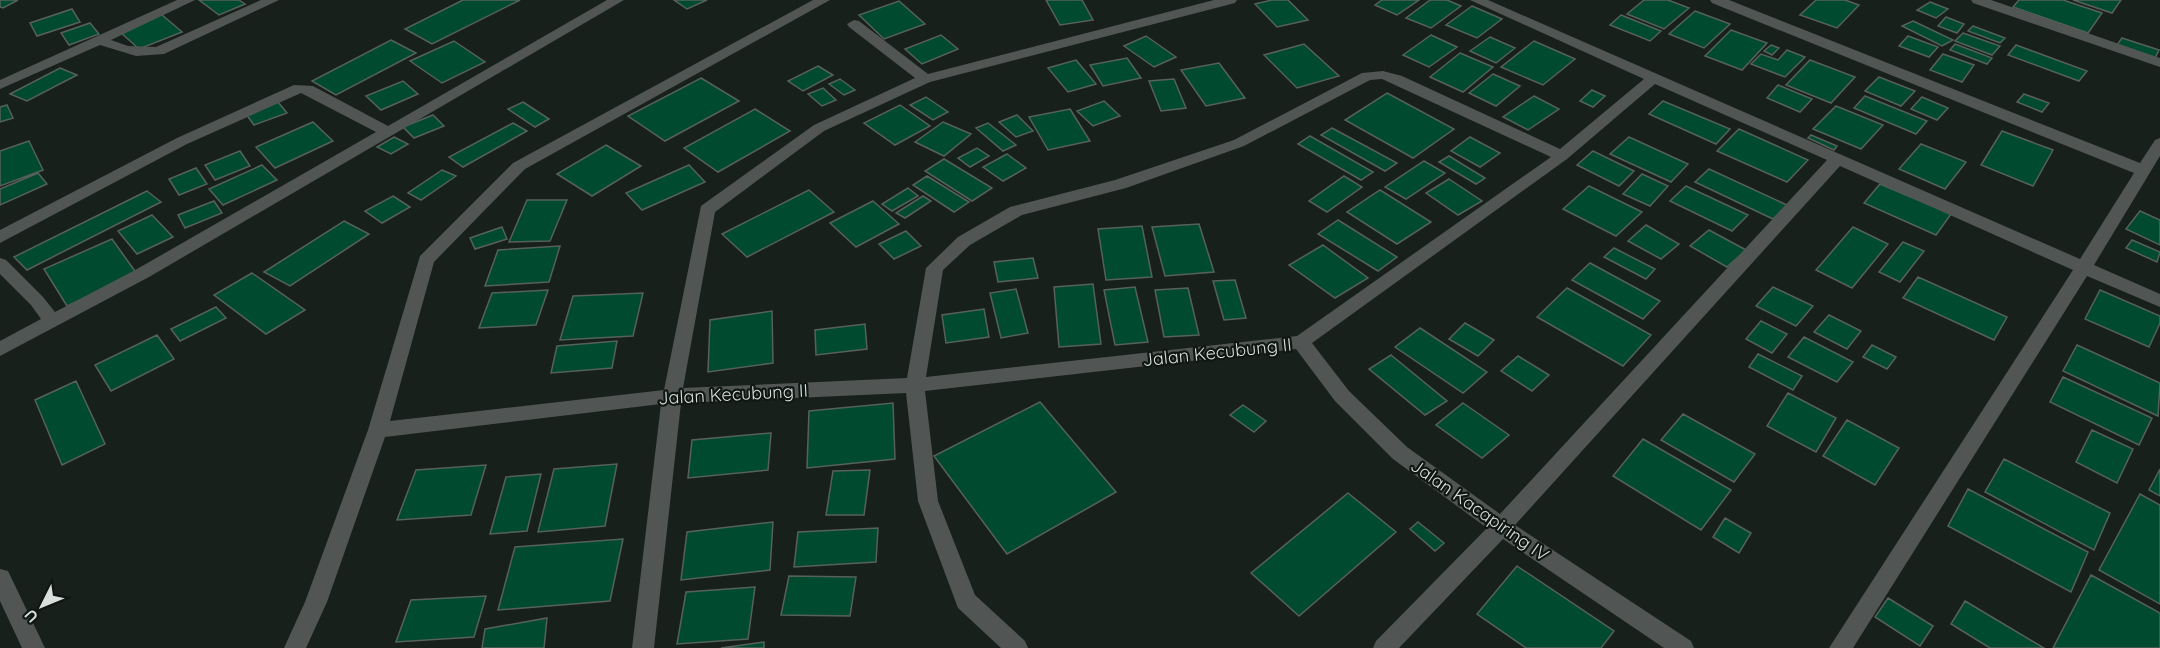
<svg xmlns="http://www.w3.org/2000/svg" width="2160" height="648" font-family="Quicksand,sans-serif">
<rect width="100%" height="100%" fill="#18201c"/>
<path fill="#004a30" stroke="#57615b" stroke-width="1.5" d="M0,0h18l-15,8 -3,-1z
M199,0h40l6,4 -26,11z
M463,0h57l-88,44 -27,-15z
M674,0h33l-20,9z
M1046,0h36l11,20 -33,5z
M1272,0h16l20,20 -31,7 -22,-23z
M1382,0h37l-22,15 -22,-10z
M1430,0h17l14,6 -30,22 -25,-10z
M1644,0h24l21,8 -25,21 -37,-15z
M1816,0h29l14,5 -22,23 -37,-13z
M2019,0h44l39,13 -14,20 -75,-26z
M2073,0h48l-9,13z
M899,1l26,23 -41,15 -25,-24z
M1930,2l18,7 -12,9 -19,-8z
M1472,6l30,13 -25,19 -31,-13z
M72,9l8,13 -43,14 -7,-13z
M1695,11l35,13 -26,24 -35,-14z
M161,14l21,18 -43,17 -20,-18z
M1621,15l40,16 -11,10 -40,-16z
M1946,17l18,7 -7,9 -19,-7z
M1913,21l40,19 -11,6 -40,-20z
M90,23l9,11 -30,11 -8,-12z
M1973,26l32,12 -5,5 -32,-12z
M1731,30l36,13 -25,27 -37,-14z
M1963,33l37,13 -8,9 -37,-14z
M941,35l17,14 -36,15 -17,-15z
M1431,35l26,12 -28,20 -26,-12z
M1146,36l30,21 -22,10 -30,-21z
M1908,36l30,11 -9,10 -30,-11z
M1490,37l25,11 -19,15 -26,-12z
M2122,38l37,12 -4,8 -38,-13z
M391,40l25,13 -80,42 -24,-14z
M454,41l31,21 -43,21 -32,-22z
M1534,41l41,18 -32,26 -42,-18z
M1304,44l35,32 -42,12 -33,-33z
M1955,44l37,14 -5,6 -37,-14z
M1771,45l8,3 -7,7 -8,-4z
M2016,45l71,26 -8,10 -71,-26z
M1787,50l18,7 -20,20 -34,-13 10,-10 17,6z
M1460,53l33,14 -30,25 -33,-15z
M1943,54l31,11 -12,17 -32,-12z
M1127,58l14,20 -38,8 -13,-21z
M1076,60l20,24 -28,8 -20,-24z
M1810,60l45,17 -24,26 -45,-18z
M1219,63l26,35 -39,8 -25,-36z
M818,66l15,9 -30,16 -15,-10z
M60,68l17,7 -50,26 -17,-7z
M1493,74l27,12 -24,20 -27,-13z
M1879,77l36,14 -14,15 -36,-15z
M701,78l38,23 -74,40 -37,-25z
M840,79l15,11 -11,5 -15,-11z
M1174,79l12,29 -25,3 -12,-30z
M403,81l15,13 -37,16 -15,-14z
M1778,85l34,14 -12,13 -33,-14z
M823,88l13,12 -14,6 -14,-12z
M1592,90l13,6 -12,11 -13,-6z
M1387,93l67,36 -41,29 -68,-38z
M2024,94l25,9 -7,9 -25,-10z
M1534,96l25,13 -31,21 -25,-13z
M1865,96l62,25 -11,13 -62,-26z
M926,97l22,15 -15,8 -23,-15z
M1922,97l26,11 -11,12 -26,-11z
M1104,101l16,15 -27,10 -16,-15z
M1663,101l67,28 -14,15 -67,-30z
M278,102l9,11 -33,12 -8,-11z
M523,102l26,17 -14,8 -27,-18z
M7,105l6,13 -13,4v-15z
M900,105l30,21 -35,19 -31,-22z
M1836,106l47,19 -22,24 -48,-20z
M755,109l35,22 -72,41 -34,-24z
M1070,109l20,32 -42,9 -19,-33z
M433,115l11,11 -30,12 -11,-11z
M1017,115l16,16 -17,6 -17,-15z
M313,122l20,19 -58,27 -19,-21z
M943,122l28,12 -27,22 -29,-14z
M513,123l14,8 -64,36 -14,-10z
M988,123l28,22 -13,6 -27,-23z
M1332,128l65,35 -12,8 -64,-36z
M1739,129l69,31 -21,22 -70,-31z
M2002,131l51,19 -20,36 -52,-21z
M1811,135l26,11 -3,4 -26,-12z
M1310,136l63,36 -12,8 -63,-36z
M394,137l14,7 -17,10 -14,-7z
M1470,137l30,16 -20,14 -29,-16z
M1629,137l59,27 -17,18 -61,-28z
M29,141l14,29 -43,16v-35z
M1921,144l45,18 -21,27 -46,-20z
M606,145l35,21 -49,30 -35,-22z
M977,148l12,8 -19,11 -12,-9z
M240,151l10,15 -35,14 -10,-15z
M1593,151l41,20 -15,15 -42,-21z
M1007,154l19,14 -23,13 -20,-14z
M1449,156l36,22 -9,6 -37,-22z
M944,159l48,29 -20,13 -47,-30z
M1424,161l21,12 -39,26 -21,-12z
M262,165l15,15 -54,25 -14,-16z
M689,165l16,17 -63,28 -16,-17z
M196,168l11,16 -28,11 -10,-16z
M1709,169l78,36 -14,14 -78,-37z
M442,170l14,6 -35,24 -13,-7z
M38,173l9,11 -47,21v-16z
M1642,174l26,12 -18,20 -27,-12z
M927,176l42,26 -15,10 -41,-27z
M1344,176l18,11 -35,25 -18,-11z
M1449,179l33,22 -24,14 -32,-22z
M1880,184l71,30 -15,21 -72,-32z
M1589,186l53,26 -26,24 -53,-27z
M1686,186l62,29 -16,16 -62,-30z
M908,188l10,8 -26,15 -10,-7z
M809,190l25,22 -87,45 -25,-23z
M1380,190l51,32 -34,22 -50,-32z
M147,191l14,11 -134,68 -13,-13z
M393,196l17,11 -28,16 -17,-12z
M923,196l8,5 -26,17 -9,-5z
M527,200h40l-17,41 -41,1z
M214,201l8,12 -37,15 -7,-13z
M873,201l26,23 -43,23 -26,-24z
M2140,211l20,9v25l-34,-16z
M152,215l21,22 -36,17 -19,-23z
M1338,220l59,37 -19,14 -60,-37z
M344,221l25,13 -79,52 -26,-14z
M1199,224l15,48 -49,4 -13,-49z
M1646,225l33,19 -18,15 -33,-18z
M1142,226l10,51 -46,3 -8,-51z
M502,227l5,12 -32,10 -5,-11z
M1853,227l35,17 -36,44 -36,-18z
M1709,230l37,20 -19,17 -37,-21z
M906,231l15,15 -27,13 -15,-15z
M112,239l25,35 -70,32 -23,-37z
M2132,240l28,12 -3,10 -31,-14z
M1903,242l21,9 -24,31 -21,-10z
M1323,245l45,33 -33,20 -46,-33z
M560,246l-11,36 -64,4 13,-36z
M1614,248l41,21 -9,10 -42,-22z
M1033,258l5,20 -40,4 -4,-20z
M1590,263l70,38 -17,18 -71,-39z
M252,273l53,37 -39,24 -52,-39z
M1918,277l89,40 -13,23 -91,-42z
M1235,280l11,38 -22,2 -11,-39z
M1093,284l8,60 -42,3 -5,-60z
M1135,287l13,55 -33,3 -11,-55z
M1773,287l40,19 -17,20 -40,-20z
M1188,288l11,47 -35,2 -9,-47z
M1567,288l84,47 -28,31 -86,-49z
M1016,289l12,44 -27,5 -11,-45z
M548,290l-12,35 -57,3 13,-35z
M2100,290l60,26v7l-11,24 -64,-28z
M643,293l-10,43 -73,4 13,-44z
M216,307l10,11 -46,23 -9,-12z
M984,309l5,28 -43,6 -4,-28z
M772,311l1,52 -65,9 2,-52z
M1829,315l32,16 -14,18 -33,-17z
M1761,321l26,13 -15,19 -26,-14z
M1465,323l29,17 -16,16 -29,-17z
M865,324l2,25 -51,6 -1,-25z
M1420,328l67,44 -24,21 -68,-46z
M157,335l17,24 -63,32 -16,-26z
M1804,337l49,25 -16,20 -49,-25z
M617,341l-5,27 -61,5 6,-27z
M1872,345l24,12 -9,12 -24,-12z
M2077,345l83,38 -2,33 -95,-45z
M1758,354l44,22 -9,14 -44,-23z
M1391,355l56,46 -22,14 -56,-46z
M1518,356l31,19 -17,16 -31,-20z
M2063,377l89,41 -13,27 -89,-43z
M76,381l29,63 -43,21 -27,-65z
M1788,393l48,25 -20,34 -49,-26z
M1040,402l76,90 -109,62 -73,-98z
M893,403l2,56 -88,9 2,-57z
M1463,403l46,32 -27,23 -46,-33z
M1243,405l23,16 -12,11 -24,-17z
M1683,414l72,40 -21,28 -73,-42z
M1847,420l52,28 -24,37 -52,-29z
M2092,430l41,19 -16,34 -41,-21z
M771,433l-3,37 -80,8 4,-38z
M1643,439l88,51 -30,40 -88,-54z
M2004,459l106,54 -16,37 -109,-58z
M617,464l-12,62 -67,6 16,-63z
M486,465l-15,50 -74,5 19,-50z
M2160,469v27l-11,-6z
M870,470l-6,45h-38l7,-44z
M541,474l-14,57 -37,3 16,-57z
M1968,489l120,63 -17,40 -123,-66z
M1348,493l48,39 -97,84 -48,-43z
M2140,494l20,11v99l-61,-34z
M1725,518l26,15 -12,20 -26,-16z
M773,522l-3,48 -89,10 6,-48z
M1418,522l26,21 -9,8 -25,-22z
M878,528l-2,34 -82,5 4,-35z
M623,539l-13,62 -112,9 17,-63z
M1517,566l97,65 -13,17h-75l-49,-34z
M2091,575l69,38v35h-107z
M789,576l67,1 -6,39 -69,-1z
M755,587l-7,52 -71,5 9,-52z
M486,596l-12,41 -78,5 15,-42z
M1888,598l45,28 -13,20 -45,-29z
M1965,601l79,47h-54l-39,-24z
M547,618l-3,30h-62l3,-19z
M764,642v6h-43z"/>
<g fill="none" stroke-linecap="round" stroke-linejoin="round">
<path fill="#515553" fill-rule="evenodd" d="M177,0h18l-84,40 17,6 28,1 105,-47h18l-115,54 -28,2 -36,-11 -100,44v-9z
M607,0h17l-475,277 -149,79v-15l41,-22 -10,-14 -31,-31v-16l6,2 37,37 12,15 82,-43 239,-137 -75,-39 -114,51 -187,99v-13l177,-92 117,-53 19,1 75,40z
M813,0h17l-305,169 -91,93 -44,159 274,-31 37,-184 113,-81 101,-47 -66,-51 -2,-3 7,-4 5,1 69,53 286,-74h23l-2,3 -305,79 -106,49 -109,81 -32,176 224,-10 19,-110 32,-31 52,-30 105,-27 119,-40 128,-67 21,-2 19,5 158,73 84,-70 -174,-79h18l592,259 54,-86 -422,-170 -2,-3h19l411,163 15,-23 5,-2v18l-66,109 66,29v13l-73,-31 -234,372h-24l244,-378 -233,-104 -325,359 176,116 3,7h-30l-161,-109 -104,109h-26l3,-7 111,-113 -94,-69 -58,-58 -39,-52 -371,42 13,110 37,94 50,46 3,7h-27l-43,-40 -40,-107 -12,-108 -225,10 -27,245h-22l29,-244 -276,33 -58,165 -21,46h-22l21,-46 63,-172 52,-174 93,-93zM1382,79l169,78 -254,179 -371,41 17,-107 27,-25 52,-30 104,-27 118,-42 126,-66zM1655,84l172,76 -327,354 -93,-67 -58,-56 -37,-48 255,-184z
M1971,0h20l169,58v9l-187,-64z
M0,569l8,2 37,77h-23l-22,-47z"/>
</g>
<g text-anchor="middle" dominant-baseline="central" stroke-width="4.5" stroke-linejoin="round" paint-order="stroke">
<g font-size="18" fill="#d9dfdc" stroke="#0f1713">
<text transform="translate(1217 352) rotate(-6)">Jalan Kecubung II</text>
<text transform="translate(733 394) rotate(-3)">Jalan Kecubung II</text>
<text transform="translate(1480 510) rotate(35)">Jalan Kacapiring IV</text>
</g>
</g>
<g transform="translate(42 606) rotate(227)" stroke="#0f1713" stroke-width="4.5" paint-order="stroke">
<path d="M0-4.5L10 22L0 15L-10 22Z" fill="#d9dfdc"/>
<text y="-9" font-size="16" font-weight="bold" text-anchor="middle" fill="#d9dfdc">U</text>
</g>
</svg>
